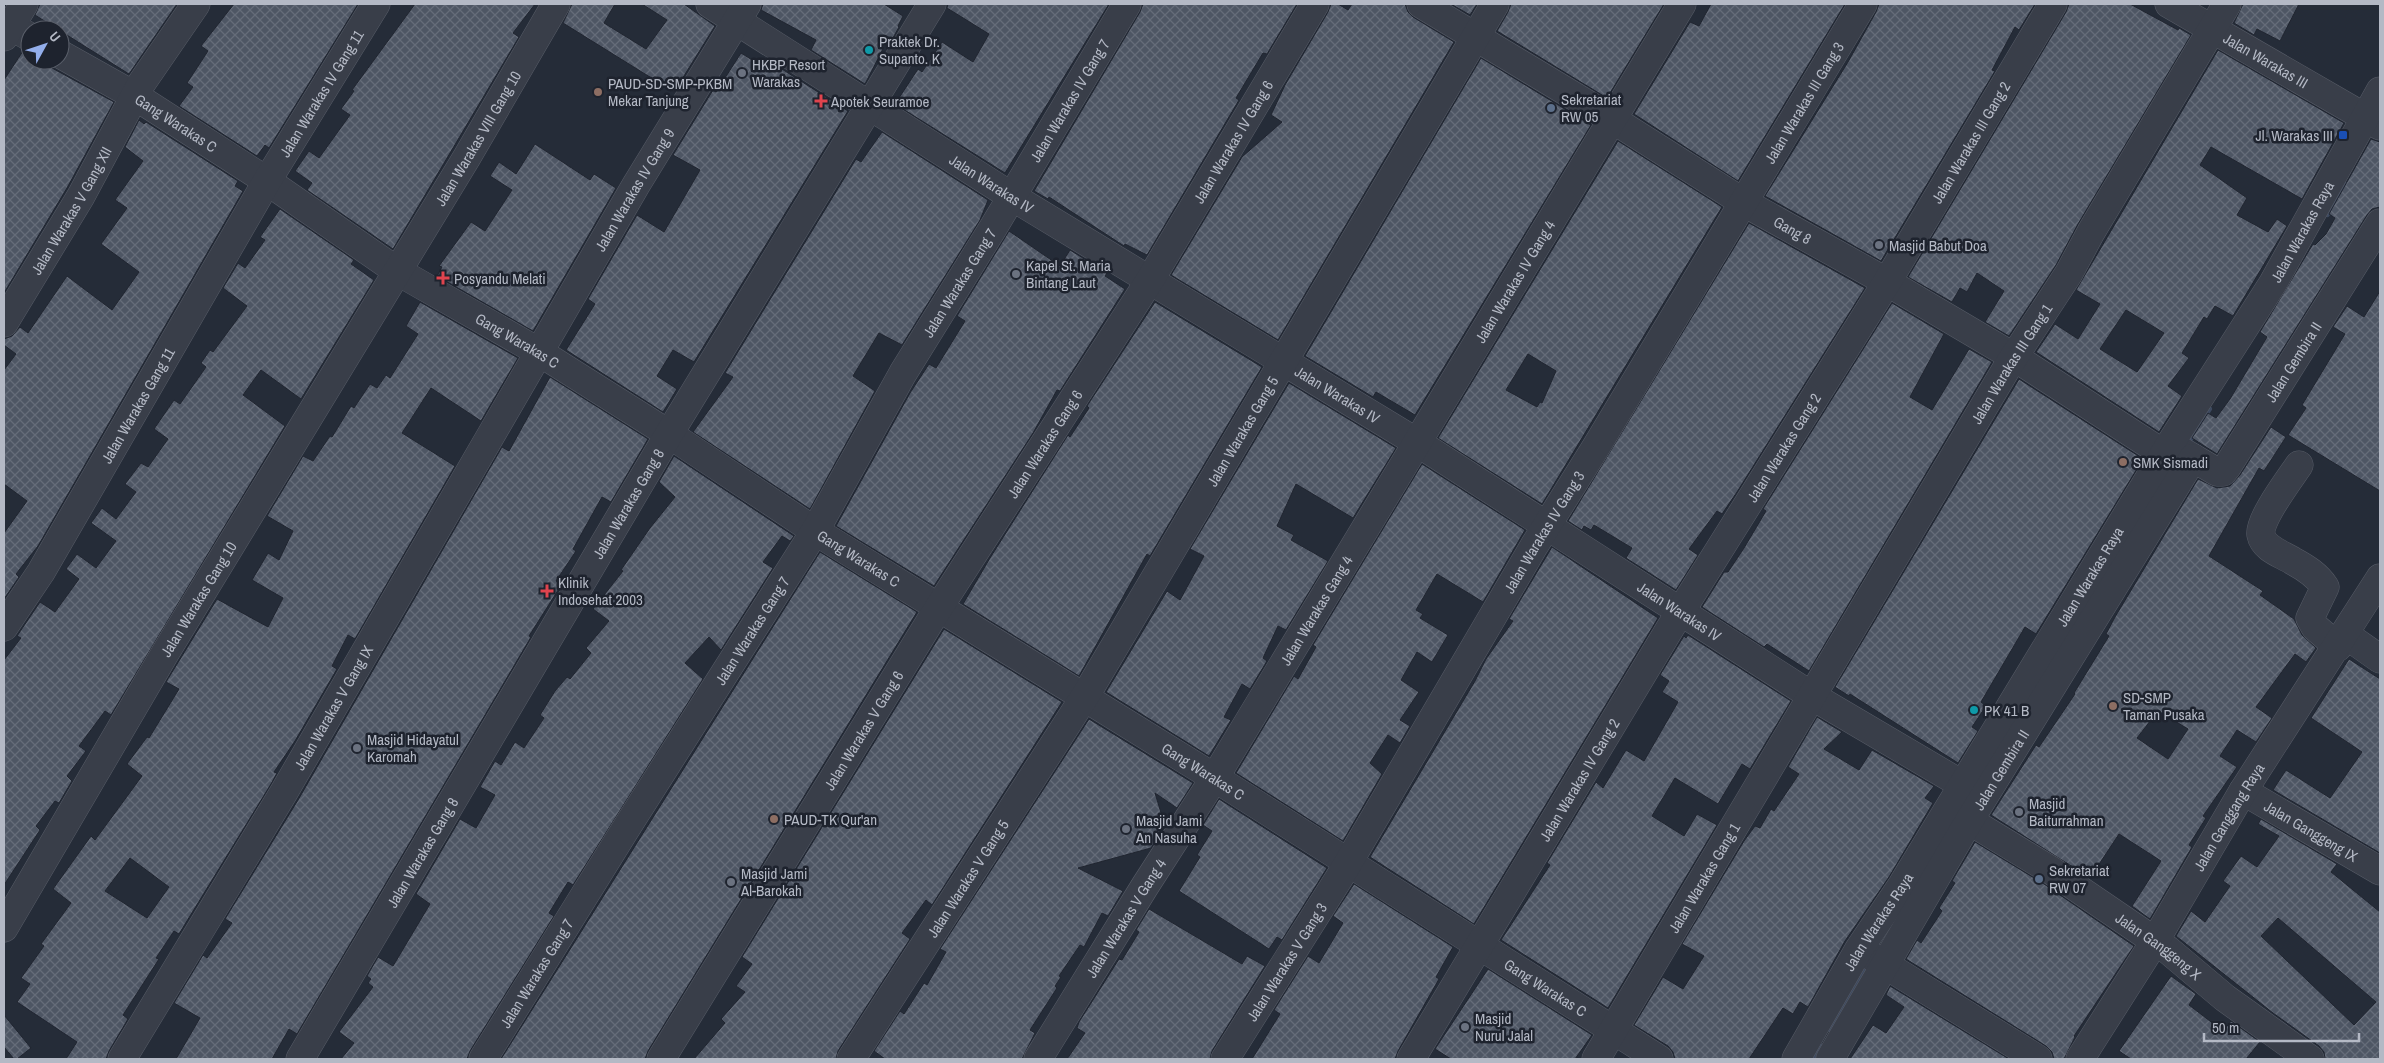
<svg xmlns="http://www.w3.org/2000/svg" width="2384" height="1063" font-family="'Archivo Narrow',sans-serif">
<defs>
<pattern id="building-cross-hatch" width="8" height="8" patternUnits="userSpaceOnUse" patternTransform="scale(1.25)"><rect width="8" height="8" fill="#4e5664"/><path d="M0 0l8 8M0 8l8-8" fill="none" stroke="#656c79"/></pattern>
</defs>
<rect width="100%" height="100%" fill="#252c38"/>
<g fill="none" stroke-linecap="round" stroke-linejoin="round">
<path stroke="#3d495f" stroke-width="6" d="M2327,214l19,-29
M2185,447l24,-38
M1831,1030l39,-67
M1815,1059l6,-12"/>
</g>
<path fill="url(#building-cross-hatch)" stroke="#202530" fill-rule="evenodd" d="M40,4h137l-48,70 -94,-59z
M234,4h124l-89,144 -4,-3 -8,11 -78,-50 14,-19 -6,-4 21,-32 -7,-5z
M415,4h120l-22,29 6,4 -126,212 -86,-59 5,-7 -17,-12 14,-20 10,7 31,-43 -9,-6 13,-18 -2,-1z
M572,4h43l-11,19 42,26 21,-29 -25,-16h42l31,22 -41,66 -111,-69z
M763,4h121l19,12 -5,10 1,1 -10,18 -3,-2 -21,41 -54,-34 5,-10 -55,-30z
M948,4h161l-104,169 -110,-69 23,-35 4,3 20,-30 31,20 16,-28 -42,-26z
M1143,4h154l-30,50 -4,-1 -27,45 3,2 -92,155 -22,-11 -1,2 -75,-49 -1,2 -14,-8 106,-179z
M1331,4h7l10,6 4,-6h53l3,8 5,5 41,25 -176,298 -107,-65 71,-118 40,-35 -11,-7 14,-30 43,-73z
M1451,4h26l-7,11z
M1511,4h153l-57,94 -110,-67 11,-19z
M1711,4h134l-107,177 -104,-67 56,-92 9,4z
M1879,4h156l-16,26 -4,-3 -23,43 3,1 -114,190 -116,-65 83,-134 28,-50z
M2069,4h61l48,26 1,-2 12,7 -113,189 -22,41 -47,71 -24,-14 19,-31 -27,-18 -10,19 -7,-4 -8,14 -44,-25 158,-265z
M2243,4h56l-19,37 -23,-12 -3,6 -20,-12z
M2218,50l126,73 -42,76 -91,-52 -11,18 47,33 -10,17 31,17 9,-13 10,7 -54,90 -18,-10 -8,13 -3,-2 -22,36 7,5 -21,28 14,10 -23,36 -123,-80 19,-28 23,15 22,-35 -24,-14zM2126,310l38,23 -27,39 -37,-23z
M23,51l7,2v7h16l6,8 62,34 -47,86 -63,105v-213z
M741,53l29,18 4,-7 74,47 -154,251 -21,-12 -16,26 20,13 -14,23 -97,-62 29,-46 -7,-5 49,-84 27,17 36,-62 -27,-15 40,-65 3,2z
M1481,58l110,67 -176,290 -39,-23 -3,5 -68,-41z
M139,120l5,4 2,-2 92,59 -3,5 8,5 -205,355 -22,28 3,3 -15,22v-66l23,-32 -23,-17v-114l12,-16 -12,-9v-6l8,-3 8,-9 8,6 39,-57 45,34 27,-38 -38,-28 26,-36 -12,-8 28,-39 -18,-14z
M882,132l106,68 -8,20 -78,125 -23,-12 -26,43 22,15 -65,118 -117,-77 40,-55 -8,-4 131,-214 5,3z
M2371,139l9,3v65l-8,2 -5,6 -150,239 -25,-16 16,-25 8,5 14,-19 37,-62 -7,-5 53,-88 2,1 11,-11 9,-16 -6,-4z
M1618,141l104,66 -180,297 -104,-66zM1528,354l28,17 -14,32 -2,-1 -3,5 -31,-17z
M535,144l55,36 4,-6 22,14 -83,143 -96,-55 5,-9 -3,-1 32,-44 14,9 27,-41 -22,-14 9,-14 17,12z
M280,209l74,51 -3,4 23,16 -73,119 -40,-29 -18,25 42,31 -174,289 -6,-4 -26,35 7,5 -19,25 5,5 -13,22 -4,-2 -19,25 4,4 -36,55v-225l17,-22 -4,-2 23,-34 15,10 24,-33 -13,-10 11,-15 19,14 20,-27 -25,-18 11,-15 14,11 20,-27 -11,-8 16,-21 7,4 20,-28 -14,-10 20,-29 6,4 26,-37 -5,-4 9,-13 3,2 34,-46 -24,-18 15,-25 7,5 20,-28 -5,-3z
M1749,223l116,65 -128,204 -15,22 -5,-3 -28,38 9,6 -22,35 -50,-32 6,-10 -38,-23 -3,5 -7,-4 -2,4 -14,-9z
M1009,231l51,35 10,-16 37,23 -2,3 20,13 -65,102 -3,-1 -24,43 -99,153 -98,-60 74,-133 19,-29 7,4 29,-47 -8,-5z
M2380,291v200l-92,-56 18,-27 -4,-3 43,-71 -12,-7 14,-21 17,11z
M420,302l98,56 -37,63 -50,-33 -29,45 53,33 -100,173 -7,-4 -16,31 5,3 -42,72 -21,31 3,1 -6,11 -92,150 -5,-3 -18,27 3,1 -36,56 5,4 -19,32 -3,8h-40l11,-17 -60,-40 13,-18 -9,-6 23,-32 -3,-2 30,-41 -18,-14 38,-53 4,4 47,-64 -15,-12 20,-27 2,1 30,-49 -13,-7 51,-83 51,28 15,-29 -31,-18 16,-27 11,7 14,-29 -26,-15 36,-60 10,5 17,-25 2,1 19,-31 3,2 16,-24 7,4 9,-13 4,3 28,-44 -12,-8zM130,858l39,29 -22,31 -42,-27z
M1155,302l107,65 -112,189 -3,-2 -68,122 -116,-72 27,-46 78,-123 2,2 19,-29 -2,-2z
M1892,303l52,31 -34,63 22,13 37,-61 23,13 -183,309 -42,-27 -3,3 -62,-40 22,-35h4l16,-24 22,-37 -3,-2z
M550,377l98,62 -37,63 -9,-5 -29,52 3,2 -20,30 6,3 -33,52 2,1 -234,397 -8,-5 -17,30h-96l24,-41 -26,-15 29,-48 4,3 25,-35 -7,-4 73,-119 204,-353 7,4z
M2019,379l124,80 -107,175 -11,-7 -44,75 5,4 -14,21 6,4 -20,32 -108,-69 -1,2 -14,-9z
M1289,383l107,65 -43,70 -57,-34 -19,42 17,9 -3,5 37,21 -42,69 -8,-4 -15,32 4,3 -17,28 -8,-5 -18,33 7,3 -22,36 -103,-64 61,-101 13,9 24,-44 -14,-7z
M2271,427l15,10 -22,34 -5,-3 -50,88 54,35 -3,4 34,24 8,16 14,13 -10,14 -11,-8 -39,53 16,11 -16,24 -19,-12 -17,26 17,11 -34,49 3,2 -17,27 3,2 -42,72 -18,-13 29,-45 -42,-27 -29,44 -99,-63 45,-70 3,2 36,-53 -1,-1 35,-57 -3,-2 9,-17 83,-138 19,9 13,-2 10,-11zM2158,711l30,18 -20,30 -31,-21z
M674,456l120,80 -4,5 -8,-5 -19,26 10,6 -52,82 -12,-13 -24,26 18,16 -130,206 -5,-3 -19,31 5,3 -84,135 -3,8h-126l13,-16 -15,-11 34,-45 -5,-4 3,-4 -4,-3 11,-19 15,9 37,-62 -14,-10 44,-75 16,9 19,-33 -15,-8 15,-26 6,4 14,-23 9,6 20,-30 -4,-3 15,-24 12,-14 3,2 21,-26 -5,-5 23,-27 -16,-12 30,-38 -2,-1 29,-42 25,-31 -16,-15z
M1422,464l103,66 -42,72 -46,-28 -21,36 7,4 -3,4 28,17 -16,27 -15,-10 -16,28 18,12 -19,28 10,6 -10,17 -12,-8 -18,28 12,11 -39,67 -107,-68 58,-97 4,3 18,-32 -3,-2z
M1552,547l106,71 -184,306 -104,-67 105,-176 11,-22 27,-38 -4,-2z
M820,552l97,60 -269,439 -3,8h-144z
M944,629l118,73 -130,203 -6,-5 -24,33 8,6 -72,112 -2,8h-142l31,-36 -4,-4 24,-27 -9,-6 16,-22 -10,-7z
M1688,635l103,66 -41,68 -8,-5 -24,40 -43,-26 -23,38 32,20 13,-22 20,11 -109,183 -107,-68 49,-75 -3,-2 49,-81 7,6 23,-38 18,11 34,-59 -16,-10 7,-11 -9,-6 24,-39 2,2z
M2349,659l31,20v174l-107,-63 13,-20 44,28 32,-46 -51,-34z
M1817,717l25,15 -18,17 35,21 13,-20 62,36 -9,12 8,5 -44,74 -44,64 -37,66 -8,-5 -7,12 -10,-6 -34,51h-74l-2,-7 -5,-6 -34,-21 29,-48 20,12 21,-33 -22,-12 62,-103 11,-15 5,2 11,-19 3,2 25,-37 -11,-7z
M1089,719l104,64 -16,25 -22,-15 10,33 -14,22 -73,20 45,23 -15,25 -6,-3 -18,34 -4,-2 -21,31 2,1 -6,9 2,2 -27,42 5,3 -13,26h-137l-11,-8 26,-40 4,3 20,-31 3,2 19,-33 -6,-3z
M1219,799l108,69 -45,72 -5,-3 -8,12 -90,-58 21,-34 -3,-2 15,-24 -9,-6z
M2261,819l76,45 -6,8 49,40v147h-55l-1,-7 -5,-6 -46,-33 -97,-77 15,-25 14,11 25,-36 -7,-5 18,-25 16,11 22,-31 -21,-12zM2278,918l98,84 -22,23 -93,-89z
M1975,842l69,42 90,62 -60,90 1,1 -11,22h-10l-2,-7 -6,-6 -140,-87 11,-19 4,3 21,-32 -3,-3 16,-25 -3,-2z
M1354,884l99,63 -17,30 3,2 -41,72 -3,8h-143l28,-45 -6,-4 34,-54 11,7 24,-40 -10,-7z
M1149,909l93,55 5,-8 18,10 -53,85 -2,8h-143l18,-26 -8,-5 2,-6 40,-63 3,1 17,-28 -3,-2z
M1488,969l104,66 -17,24h-124l-16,-10z
M2171,976l25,18 -7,11 34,26 8,-10 29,21 -14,17h-115l-12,-8z
M1890,986l119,73h-159l23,-34 13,8 18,-26 -18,-12z
M4,1015l27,33 -14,11h-3l-10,-12z"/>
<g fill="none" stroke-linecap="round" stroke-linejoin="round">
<defs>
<g id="minor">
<path id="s1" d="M710,4l301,192 407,247 394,253 151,89"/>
<path id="s2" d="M1421,4l191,115 131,83 144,80 127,75 150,97"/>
<path id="s3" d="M2169,4l211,122"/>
<path d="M4,22l26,15"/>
<path d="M4,37l20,-33"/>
<path id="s4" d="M60,54l75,42 132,85 130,90 142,81 130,82 146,97 400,247 444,281"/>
<path id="s5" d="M4,323l77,-127 60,-112 55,-80"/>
<path id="s6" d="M2178,449l39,23h6l4,-5 153,-244"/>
<path d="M2299,465c-8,12 -42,57 -38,70 3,14 21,19 32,26 13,7 24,14 32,26l-15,31 5,9 23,20"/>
<path id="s7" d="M4,627l37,-55 226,-391 109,-177"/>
<path d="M2346,635l34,24"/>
<path id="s8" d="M2243,791l137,80"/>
<path id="s9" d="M1955,812l97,59 116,79 57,48 85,61"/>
<path id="s10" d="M4,928l160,-273 303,-498 89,-153"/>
<path d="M1871,956l167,103"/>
<path id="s11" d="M122,1059l162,-267 352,-607 111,-181"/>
<path id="s12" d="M300,1059l369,-625 263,-430"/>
<path id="s13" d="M483,1059l142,-229 190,-299 88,-158 90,-145 134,-224"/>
<path id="s14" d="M661,1059l273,-444 216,-335 165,-276"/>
<path id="s15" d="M851,1059l236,-366 408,-689"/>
<path id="s16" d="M1038,1059l107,-173 72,-112 465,-770"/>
<path id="s17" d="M1225,1059l116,-184 193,-329 62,-99 267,-443"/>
<path id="s18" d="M1411,1059l258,-429 218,-348 166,-278"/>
<path id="s19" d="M1596,1059l412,-693 61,-93 22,-41 136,-228"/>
<path id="s20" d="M1796,1059l63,-110 43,-64 268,-441 103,-161 107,-192"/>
<path id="s21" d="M1830,1059l139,-238 224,-363"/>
<path id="s22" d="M2080,1059l75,-118 88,-150 137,-213"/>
</g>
</defs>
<use href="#minor" stroke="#575c67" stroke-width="29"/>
<use href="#minor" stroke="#393e49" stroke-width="28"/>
</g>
<g fill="#0f9aa8" stroke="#1e232e" stroke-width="2">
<circle cx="869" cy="50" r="5"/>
<circle cx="1974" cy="710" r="5"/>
</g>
<g fill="#6b7280" stroke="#1e232e" stroke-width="2">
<circle cx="742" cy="73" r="5"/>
<circle cx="1879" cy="245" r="5"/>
<circle cx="1016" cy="274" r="5"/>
<circle cx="357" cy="748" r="5"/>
<circle cx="2019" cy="812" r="5"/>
<circle cx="1126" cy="829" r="5"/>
<circle cx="731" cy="882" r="5"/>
<circle cx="1465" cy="1027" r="5"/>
</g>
<g fill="#8d6e63" stroke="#1e232e" stroke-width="2">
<circle cx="598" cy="92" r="5"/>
<circle cx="2123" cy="462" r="5"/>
<circle cx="2113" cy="706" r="5"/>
<circle cx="774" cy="819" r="5"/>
</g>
<g fill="#e0444e" stroke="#1e232e" stroke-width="2">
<path d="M818.5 93.5h5v5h5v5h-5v5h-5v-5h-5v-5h5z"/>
<path d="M440.5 270.5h5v5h5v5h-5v5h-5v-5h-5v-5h5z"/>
<path d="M544.5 583.5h5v5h5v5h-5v5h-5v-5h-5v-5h5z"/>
</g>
<g fill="#5c6f8a" stroke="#1e232e" stroke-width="2">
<circle cx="1551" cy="108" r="5"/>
<circle cx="2039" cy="879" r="5"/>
</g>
<rect fill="#1a4fb4" stroke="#1e232e" stroke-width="2" x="2338" y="130" width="10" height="10" rx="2.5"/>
<g text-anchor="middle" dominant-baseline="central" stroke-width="5" stroke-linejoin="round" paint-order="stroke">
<g font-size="15" fill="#b4b9c5" stroke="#1e232e" text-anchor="start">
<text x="879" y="41">Praktek Dr.<tspan x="879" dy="17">Supanto. K</tspan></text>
<text x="752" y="64">HKBP Resort<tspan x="752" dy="17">Warakas</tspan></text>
<text x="608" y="83">PAUD-SD-SMP-PKBM<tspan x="608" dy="17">Mekar Tanjung</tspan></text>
<text x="1561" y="99">Sekretariat<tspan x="1561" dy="17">RW 05</tspan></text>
<text x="831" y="101">Apotek Seuramoe</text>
<text x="2333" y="135" text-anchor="end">Jl. Warakas III</text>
<text x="1889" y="245">Masjid Babut Doa</text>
<text x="1026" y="265">Kapel St. Maria<tspan x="1026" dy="17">Bintang Laut</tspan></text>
<text x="454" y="278">Posyandu Melati</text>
<text x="2133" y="462">SMK Sismadi</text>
<text x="558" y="582">Klinik<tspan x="558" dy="17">Indosehat 2003</tspan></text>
<text x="2123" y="697">SD-SMP<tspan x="2123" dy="17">Taman Pusaka</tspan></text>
<text x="1984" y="710">PK 41 B</text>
<text x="367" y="739">Masjid Hidayatul<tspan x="367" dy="17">Karomah</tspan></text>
<text x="2029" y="803">Masjid<tspan x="2029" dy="17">Baiturrahman</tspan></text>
<text x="784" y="819">PAUD-TK Qur'an</text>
<text x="1136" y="820">Masjid Jami<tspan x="1136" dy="17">An Nasuha</tspan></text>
<text x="2049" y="870">Sekretariat<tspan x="2049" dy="17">RW 07</tspan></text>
<text x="741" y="873">Masjid Jami<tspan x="741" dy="17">Al-Barokah</tspan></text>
<text x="1475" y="1018">Masjid<tspan x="1475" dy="17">Nurul Jalal</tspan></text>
</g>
<g font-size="15" fill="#b4b9c5" stroke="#1e232e">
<text stroke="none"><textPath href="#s3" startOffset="112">Jalan Warakas III</textPath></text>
<text stroke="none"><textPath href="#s7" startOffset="621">Jalan Warakas IV Gang 11</textPath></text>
<text stroke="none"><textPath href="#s13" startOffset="1124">Jalan Warakas IV Gang 7</textPath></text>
<text stroke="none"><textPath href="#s17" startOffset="1118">Jalan Warakas III Gang 3</textPath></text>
<text stroke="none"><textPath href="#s4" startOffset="135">Gang Warakas C</textPath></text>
<text stroke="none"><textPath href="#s10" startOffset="921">Jalan Warakas VIII Gang 10</textPath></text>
<text stroke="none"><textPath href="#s14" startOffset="1081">Jalan Warakas IV Gang 6</textPath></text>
<text stroke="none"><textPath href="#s18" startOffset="1074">Jalan Warakas III Gang 2</textPath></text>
<text stroke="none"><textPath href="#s1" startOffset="334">Jalan Warakas IV</textPath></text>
<text stroke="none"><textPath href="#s11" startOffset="1009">Jalan Warakas IV Gang 9</textPath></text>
<text stroke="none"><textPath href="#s5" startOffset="131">Jalan Warakas V Gang XII</textPath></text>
<text stroke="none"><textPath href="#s2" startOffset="435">Gang 8</textPath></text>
<text stroke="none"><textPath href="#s20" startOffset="970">Jalan Warakas Raya</textPath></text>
<text stroke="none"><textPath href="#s16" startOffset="912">Jalan Warakas IV Gang 4</textPath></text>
<text stroke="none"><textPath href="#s13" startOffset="911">Jalan Warakas Gang 7</textPath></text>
<text stroke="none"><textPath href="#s4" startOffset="540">Gang Warakas C</textPath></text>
<text stroke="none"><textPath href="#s6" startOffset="182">Jalan Gembira II</textPath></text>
<text stroke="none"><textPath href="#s19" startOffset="810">Jalan Warakas III Gang 1</textPath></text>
<text stroke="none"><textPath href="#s1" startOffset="739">Jalan Warakas IV</textPath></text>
<text stroke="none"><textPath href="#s7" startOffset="259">Jalan Warakas Gang 11</textPath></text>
<text stroke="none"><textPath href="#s15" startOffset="740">Jalan Warakas Gang 5</textPath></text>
<text stroke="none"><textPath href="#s14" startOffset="725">Jalan Warakas Gang 6</textPath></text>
<text stroke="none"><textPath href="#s18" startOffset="716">Jalan Warakas Gang 2</textPath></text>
<text stroke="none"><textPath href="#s12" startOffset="645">Jalan Warakas Gang 8</textPath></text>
<text stroke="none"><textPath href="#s17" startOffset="616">Jalan Warakas IV Gang 3</textPath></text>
<text stroke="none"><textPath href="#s4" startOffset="945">Gang Warakas C</textPath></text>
<text stroke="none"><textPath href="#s20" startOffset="565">Jalan Warakas Raya</textPath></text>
<text stroke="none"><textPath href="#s10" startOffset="382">Jalan Warakas Gang 10</textPath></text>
<text stroke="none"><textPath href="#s16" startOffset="528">Jalan Warakas Gang 4</textPath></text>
<text stroke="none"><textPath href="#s1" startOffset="1144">Jalan Warakas IV</textPath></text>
<text stroke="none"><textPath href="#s13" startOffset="506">Jalan Warakas Gang 7</textPath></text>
<text stroke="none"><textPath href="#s11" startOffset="410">Jalan Warakas V Gang IX</textPath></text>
<text stroke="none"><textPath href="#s14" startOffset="386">Jalan Warakas V Gang 6</textPath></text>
<text stroke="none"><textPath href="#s21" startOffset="336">Jalan Gembira II</textPath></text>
<text stroke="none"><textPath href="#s4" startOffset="1350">Gang Warakas C</textPath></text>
<text stroke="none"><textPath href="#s18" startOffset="326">Jalan Warakas IV Gang 2</textPath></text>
<text stroke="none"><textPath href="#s22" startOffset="284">Jalan Ganggang Raya</textPath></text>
<text stroke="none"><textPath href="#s8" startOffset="79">Jalan Ganggeng IX</textPath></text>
<text stroke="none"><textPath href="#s12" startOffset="240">Jalan Warakas Gang 8</textPath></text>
<text stroke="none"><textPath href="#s15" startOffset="215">Jalan Warakas V Gang 5</textPath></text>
<text stroke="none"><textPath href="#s19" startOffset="211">Jalan Warakas Gang 1</textPath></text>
<text stroke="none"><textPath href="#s16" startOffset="166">Jalan Warakas V Gang 4</textPath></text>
<text stroke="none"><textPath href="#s20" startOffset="160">Jalan Warakas Raya</textPath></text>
<text stroke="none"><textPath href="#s9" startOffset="244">Jalan Ganggeng X</textPath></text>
<text stroke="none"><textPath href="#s17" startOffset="115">Jalan Warakas V Gang 3</textPath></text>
<text stroke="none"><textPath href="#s13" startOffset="101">Jalan Warakas Gang 7</textPath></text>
<text stroke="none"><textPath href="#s4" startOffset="1755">Gang Warakas C</textPath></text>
</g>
</g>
<rect width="2384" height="1063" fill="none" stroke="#b4b9c5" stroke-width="10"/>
<g transform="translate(45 45) rotate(50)"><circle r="24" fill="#1e232e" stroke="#5a5f6a"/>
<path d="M0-4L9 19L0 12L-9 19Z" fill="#93aeeb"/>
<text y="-8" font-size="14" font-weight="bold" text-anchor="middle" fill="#b4b9c5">U</text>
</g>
<path d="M2204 1033v8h155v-8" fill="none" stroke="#b4b9c5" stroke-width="2.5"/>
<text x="2212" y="1033" font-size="15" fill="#b4b9c5" stroke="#1e232e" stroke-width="4" paint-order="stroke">50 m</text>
</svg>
